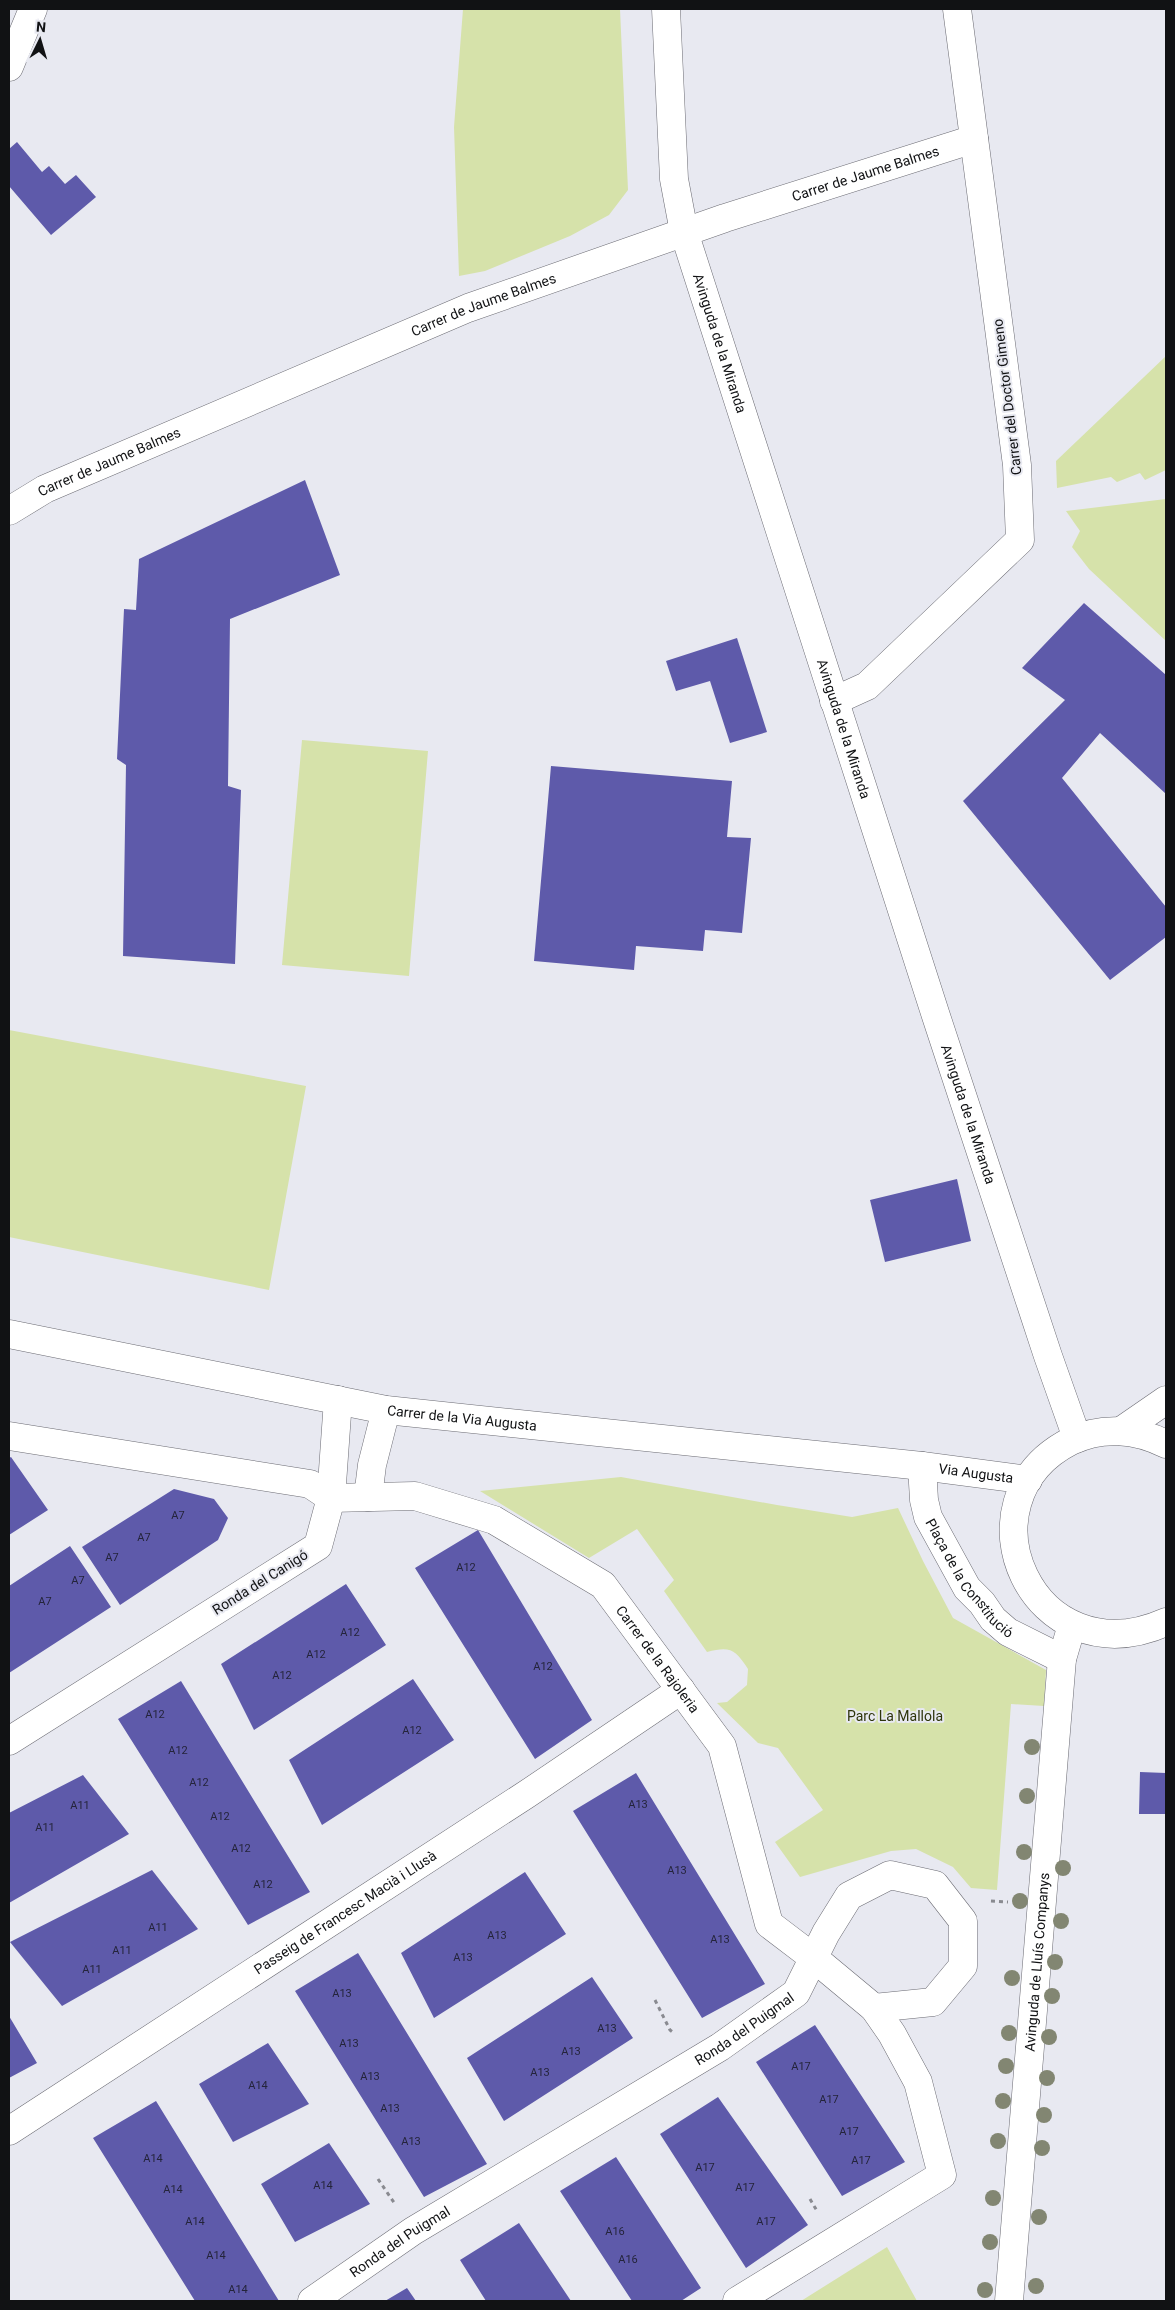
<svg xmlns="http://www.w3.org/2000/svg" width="1175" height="2310" font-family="Roboto,sans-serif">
<rect width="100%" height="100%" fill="#e8e9f1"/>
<path fill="#d6e2aa" d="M463,9h157l8,181 -19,25 -39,21 -85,35 -26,5 -5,-149z
M1166,356v114l-21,10 -5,-7 -23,9 -6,-5 -54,11 -1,-27z
M1166,499v142l-77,-72 -17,-22 8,-16 -14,-20z
M302,740l126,11 -19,225 -127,-11z
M9,1030l297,56 -37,204 -260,-53z
M621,1477l156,28 75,12 46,-9 25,53 30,57 93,52 -2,36 -33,-2 -14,186 -26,-2 -18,-21 -37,-18 -25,2 -91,26 -25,-35 48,-32 -45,-62 -20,-5 -41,-40 10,-1 20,-17 1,-16c-13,-20 -18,-23 -41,-17l-43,-61 10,-11 -37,-51 -48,29 -109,-67z
M887,2247l30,54h-116z"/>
<path fill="#5e5aaa" d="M17,142l25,30 7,-6 16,18 11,-9 20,22 -45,38 -42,-49v-37z
M305,480l35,95 -110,44 -2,167 13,4 -6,174 -112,-8 3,-191 -9,-6 7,-150 12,1 3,-51z
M1084,603l82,72v119l-66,-61 -38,45 104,129v30l-56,43 -147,-179 102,-101 -43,-32z
M737,638l30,94 -37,11 -20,-62 -34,10 -10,-30z
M551,766l181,15 -5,56 24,1 -9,95 -37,-3 -2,21 -67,-5 -2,24 -100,-9z
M957,1179l14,62 -86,21 -15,-62z
M11,1457l37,53 -39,25v-77z
M174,1489l40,10 14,19 -10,22 -98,65 -38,-58z
M478,1530l114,190 -57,39 -120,-191z
M70,1546l41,61 -102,66v-87z
M346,1584l40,61 -132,85 -33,-66z
M413,1679l41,61 -132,85 -33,-65z
M181,1681l129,211 -62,33 -130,-206z
M1140,1772l26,1v41h-27z
M636,1773l129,211 -63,34 -129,-207z
M83,1775l46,59 -120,69v-90z
M152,1870l46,59 -136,77 -52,-64z
M525,1872l41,62 -132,84 -33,-65z
M358,1953l129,211 -63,33 -129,-206z
M592,1977l41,61 -129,83 -37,-63z
M9,2016l28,47 -28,15z
M815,2025l90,137 -63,34 -86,-134z
M268,2043l41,61 -76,38 -34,-58z
M718,2097l90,128 -62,43 -86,-134z
M156,2101l123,200h-84l-102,-163z
M329,2143l41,61 -75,38 -34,-58z
M616,2157l85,131 -20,13h-49l-72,-110z
M519,2223l52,78h-85l-26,-41z
M407,2288l9,13h-31z"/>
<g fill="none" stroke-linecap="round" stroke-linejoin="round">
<defs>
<g id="street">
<path id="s1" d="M666,9l8,170 10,53 252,784 112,340 29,82"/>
<path d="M9,67l24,-58"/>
<path id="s2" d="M9,511l36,-22 423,-181 257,-90 249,-79"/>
<path d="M834,701l33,-15 153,-146 -3,-75 -60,-456"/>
<path id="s3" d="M338,1400l-7,98 84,-2 79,24 109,65 119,161 47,178 46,35 59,49 18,26 26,48 24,93 -205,126"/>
<path d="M9,1436l301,48 21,14 -13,48 -309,195"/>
<path id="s4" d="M922,1466l2,34 4,17 39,71 15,15 11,16 15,13 54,27"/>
<path d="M368,1497l4,-32 14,-55"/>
<path id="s5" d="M9,2131l518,-337 154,-104"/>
<path id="s6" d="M312,2301l101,-70 307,-184 76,-54 30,-60 23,-37 41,-21 45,10 28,36v45l-30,36 -59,6"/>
<path id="s7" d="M1009,2301l53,-642 10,-34"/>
</g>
<g id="secondary">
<path id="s8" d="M9,1334l377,76 536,56 106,14"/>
<path d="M1121,1431l45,-31"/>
<path d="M1166,1444c-30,-15 -64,-18 -95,-3 -118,60 -38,240 95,181"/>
</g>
</defs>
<use href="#street" stroke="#6b6b73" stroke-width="29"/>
<use href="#secondary" stroke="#6b6b73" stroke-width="29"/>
<path stroke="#898a90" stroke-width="3" stroke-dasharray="4 4" stroke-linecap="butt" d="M991,1901l17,1
M655,2000l15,30 5,4
M378,2179l17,25
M810,2199l7,12"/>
<use href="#street" stroke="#fff" stroke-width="28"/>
<use href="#secondary" stroke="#fff" stroke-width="28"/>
</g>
<g fill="#828672">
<circle cx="1032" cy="1747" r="8"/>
<circle cx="1027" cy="1796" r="8"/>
<circle cx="1024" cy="1852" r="8"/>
<circle cx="1063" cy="1868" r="8"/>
<circle cx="1020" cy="1901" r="8"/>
<circle cx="1061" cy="1921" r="8"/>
<circle cx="1055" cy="1962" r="8"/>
<circle cx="1012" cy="1978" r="8"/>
<circle cx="1052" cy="1996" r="8"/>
<circle cx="1009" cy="2033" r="8"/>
<circle cx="1049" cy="2037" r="8"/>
<circle cx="1006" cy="2066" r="8"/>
<circle cx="1047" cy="2078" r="8"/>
<circle cx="1003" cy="2101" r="8"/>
<circle cx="1044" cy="2115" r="8"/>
<circle cx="998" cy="2141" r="8"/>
<circle cx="1042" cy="2148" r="8"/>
<circle cx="993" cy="2198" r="8"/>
<circle cx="1039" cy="2217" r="8"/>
<circle cx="990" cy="2242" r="8"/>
<circle cx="1036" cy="2286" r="8"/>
<circle cx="985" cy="2290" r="8"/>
</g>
<g text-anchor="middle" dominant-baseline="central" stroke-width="4" stroke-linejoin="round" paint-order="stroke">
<g font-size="11" fill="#24243a">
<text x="178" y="1515">A7</text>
<text x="144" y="1537">A7</text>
<text x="112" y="1557">A7</text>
<text x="466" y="1567">A12</text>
<text x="78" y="1580">A7</text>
<text x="45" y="1601">A7</text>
<text x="350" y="1632">A12</text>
<text x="316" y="1654">A12</text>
<text x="543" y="1666">A12</text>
<text x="282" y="1675">A12</text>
<text x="155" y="1714">A12</text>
<text x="412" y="1730">A12</text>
<text x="178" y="1750">A12</text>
<text x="199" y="1782">A12</text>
<text x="638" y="1804">A13</text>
<text x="80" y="1805">A11</text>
<text x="220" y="1816">A12</text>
<text x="45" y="1827">A11</text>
<text x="241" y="1848">A12</text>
<text x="677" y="1870">A13</text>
<text x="263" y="1884">A12</text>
<text x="158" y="1927">A11</text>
<text x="497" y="1935">A13</text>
<text x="720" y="1939">A13</text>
<text x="122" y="1950">A11</text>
<text x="463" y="1957">A13</text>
<text x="92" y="1969">A11</text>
<text x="342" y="1993">A13</text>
<text x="607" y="2028">A13</text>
<text x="349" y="2043">A13</text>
<text x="571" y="2051">A13</text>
<text x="801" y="2066">A17</text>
<text x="540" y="2072">A13</text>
<text x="370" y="2076">A13</text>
<text x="258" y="2085">A14</text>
<text x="829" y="2099">A17</text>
<text x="390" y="2108">A13</text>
<text x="849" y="2131">A17</text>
<text x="411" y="2141">A13</text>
<text x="153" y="2158">A14</text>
<text x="861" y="2160">A17</text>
<text x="705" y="2167">A17</text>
<text x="323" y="2185">A14</text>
<text x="745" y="2187">A17</text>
<text x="173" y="2189">A14</text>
<text x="195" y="2221">A14</text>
<text x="766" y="2221">A17</text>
<text x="615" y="2231">A16</text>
<text x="216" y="2255">A14</text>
<text x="628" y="2259">A16</text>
<text x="238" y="2289">A14</text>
</g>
<g font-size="14" fill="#111214" stroke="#e8e9f1">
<text stroke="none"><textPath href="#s2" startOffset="922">Carrer de Jaume Balmes</textPath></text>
<text stroke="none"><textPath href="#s2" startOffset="518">Carrer de Jaume Balmes</textPath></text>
<text stroke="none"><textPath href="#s1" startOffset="341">Avinguda de la Miranda</textPath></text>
<text transform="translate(1007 397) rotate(-97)">Carrer del Doctor Gimeno</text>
<text stroke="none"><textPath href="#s2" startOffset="112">Carrer de Jaume Balmes</textPath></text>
<text stroke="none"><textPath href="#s1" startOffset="746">Avinguda de la Miranda</textPath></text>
<text stroke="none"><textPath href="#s1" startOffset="1151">Avinguda de la Miranda</textPath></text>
<text stroke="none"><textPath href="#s8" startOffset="461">Carrer de la Via Augusta</textPath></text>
<text stroke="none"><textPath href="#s8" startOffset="978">Via Augusta</textPath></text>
<text stroke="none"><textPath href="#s4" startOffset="126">Plaça de la Constitució</textPath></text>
<text transform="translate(260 1582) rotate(-32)">Ronda del Canigó</text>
<text stroke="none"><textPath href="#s3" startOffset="484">Carrer de la Rajoleria</textPath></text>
<text stroke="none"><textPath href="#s5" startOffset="401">Passeig de Francesc Macià i Llusà</textPath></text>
<text stroke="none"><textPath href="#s7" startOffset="340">Avinguda de Lluís Companys</textPath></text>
<text stroke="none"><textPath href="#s6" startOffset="511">Ronda del Puigmal</textPath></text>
<text stroke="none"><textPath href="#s6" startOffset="106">Ronda del Puigmal</textPath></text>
</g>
<g font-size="14" fill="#2e350b" stroke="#e8e9f1">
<text x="895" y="1716">Parc La Mallola</text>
</g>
</g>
<rect width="1175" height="2310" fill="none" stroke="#111214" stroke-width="20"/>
<g transform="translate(40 40) rotate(5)" stroke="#e8e9f1" stroke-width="4" paint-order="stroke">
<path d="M0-4L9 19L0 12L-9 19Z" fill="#111214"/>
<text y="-8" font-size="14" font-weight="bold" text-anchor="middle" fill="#111214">N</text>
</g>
</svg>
